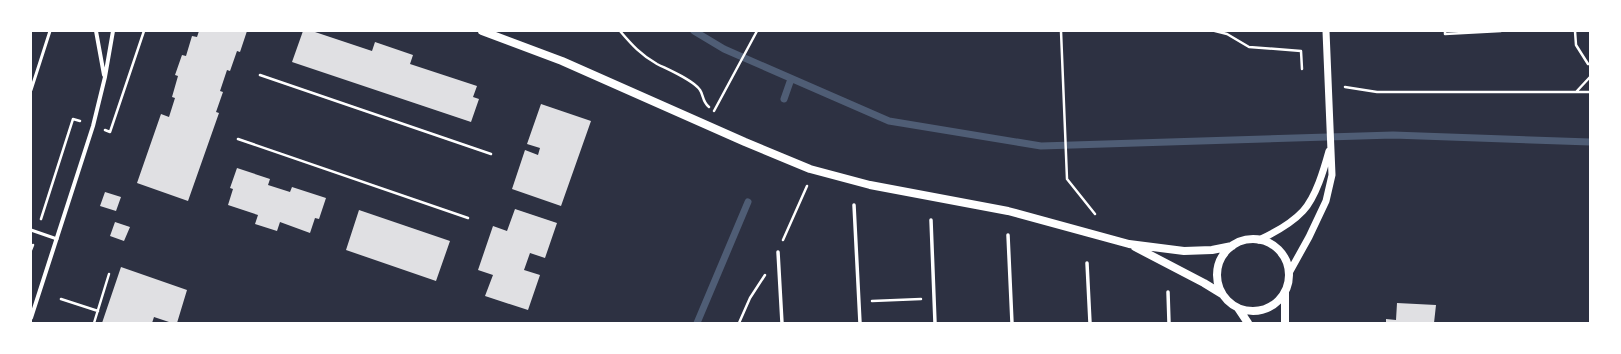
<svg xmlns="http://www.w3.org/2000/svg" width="1621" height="354" font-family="Montserrat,sans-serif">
<rect width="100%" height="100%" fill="#2d3142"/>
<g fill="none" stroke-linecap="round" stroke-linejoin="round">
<path stroke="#4f5d75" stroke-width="7" d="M694,31l30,18 165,72 152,25 352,-11 197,7
M784,99l7,-20
M697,323l51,-121"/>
</g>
<path fill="#e0e0e3" d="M199,31h48l-7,21 -3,-1 -7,20 -3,-1 -7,21 3,1 -7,20 3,1 -31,88 -51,-18 24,-69 8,3 6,-19 -3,-1 6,-21 -3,-1 7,-20 4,1 6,-20 5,1z
M303,31h9l60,20 3,-9 38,13 -3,9 67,22 -4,11 6,2 -8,23 -179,-60z
M541,104l50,17 -30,85 -49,-17 13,-39 13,5 2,-7 -13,-4z
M237,168l33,11 -2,6 22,7 2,-5 34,11 -7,21 -4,-1 -5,15 -30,-11 -3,9 -22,-7 3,-9 -30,-10 5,-16 -3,-1z
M105,192l16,5 -5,14 -16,-5z
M515,209l42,14 -12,35 -15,-5 -6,17 16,5 -12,35 -43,-14 8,-21 -15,-5 15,-44 14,5z
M359,210l91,31 -14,40 -90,-31z
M115,222l15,5 -6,14 -14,-5z
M121,267l66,23 -10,33h-5l-18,-6 -2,6h-50z
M1397,303l39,2 -2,18h-48v-4l10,1z"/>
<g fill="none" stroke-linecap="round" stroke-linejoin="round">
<path stroke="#fff" stroke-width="2.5" d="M620,31c12,14 21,24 37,33 12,6 36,16 43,26 4,6 2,11 9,17
M1061,31l6,148 28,35
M1215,31l12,3 22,13 52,4 1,18
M1445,31v3l56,-3
M1575,31l1,14 12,19h2
M260,75l231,79
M1345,87l32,5h213
M1576,92l14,-15
M714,111l43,-80
M105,130l5,2 34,-101
M238,139l230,79
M41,219l32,-100 7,2
M783,240l24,-54
M31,250l2,-5
M61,299l37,12
M872,301l49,-2
M94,323l15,-49
M739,323l11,-25 15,-23"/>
<path stroke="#fff" stroke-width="3" d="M31,90l19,-59
M31,230l26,9"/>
<path stroke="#fff" stroke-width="3.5" d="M854,205l6,118
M931,220l4,103
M1008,235l4,88
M778,252l4,71
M1087,263l3,60
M1168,292l1,31"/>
<path stroke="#fff" stroke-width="4" d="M96,31l8,44
M31,318l62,-192 12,-49 8,-46"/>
<path stroke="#fff" stroke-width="7" d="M1259,240c15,-7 32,-16 44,-29 13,-14 21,-42 26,-60
M1289,273l20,-36 17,-36 6,-26 -6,-144"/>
<path stroke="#fff" stroke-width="8" d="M482,31l80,30 183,81 65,27 60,16 138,26 121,33 55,7 28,-1 20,-4
M1217 275a36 36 0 1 1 72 0a36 36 0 1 1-72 0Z
M1135,247l69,36 18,11
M1285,292v31
M1238,308l10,15"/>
</g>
<rect width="1621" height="354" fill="none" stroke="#ffffff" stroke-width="64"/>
</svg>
